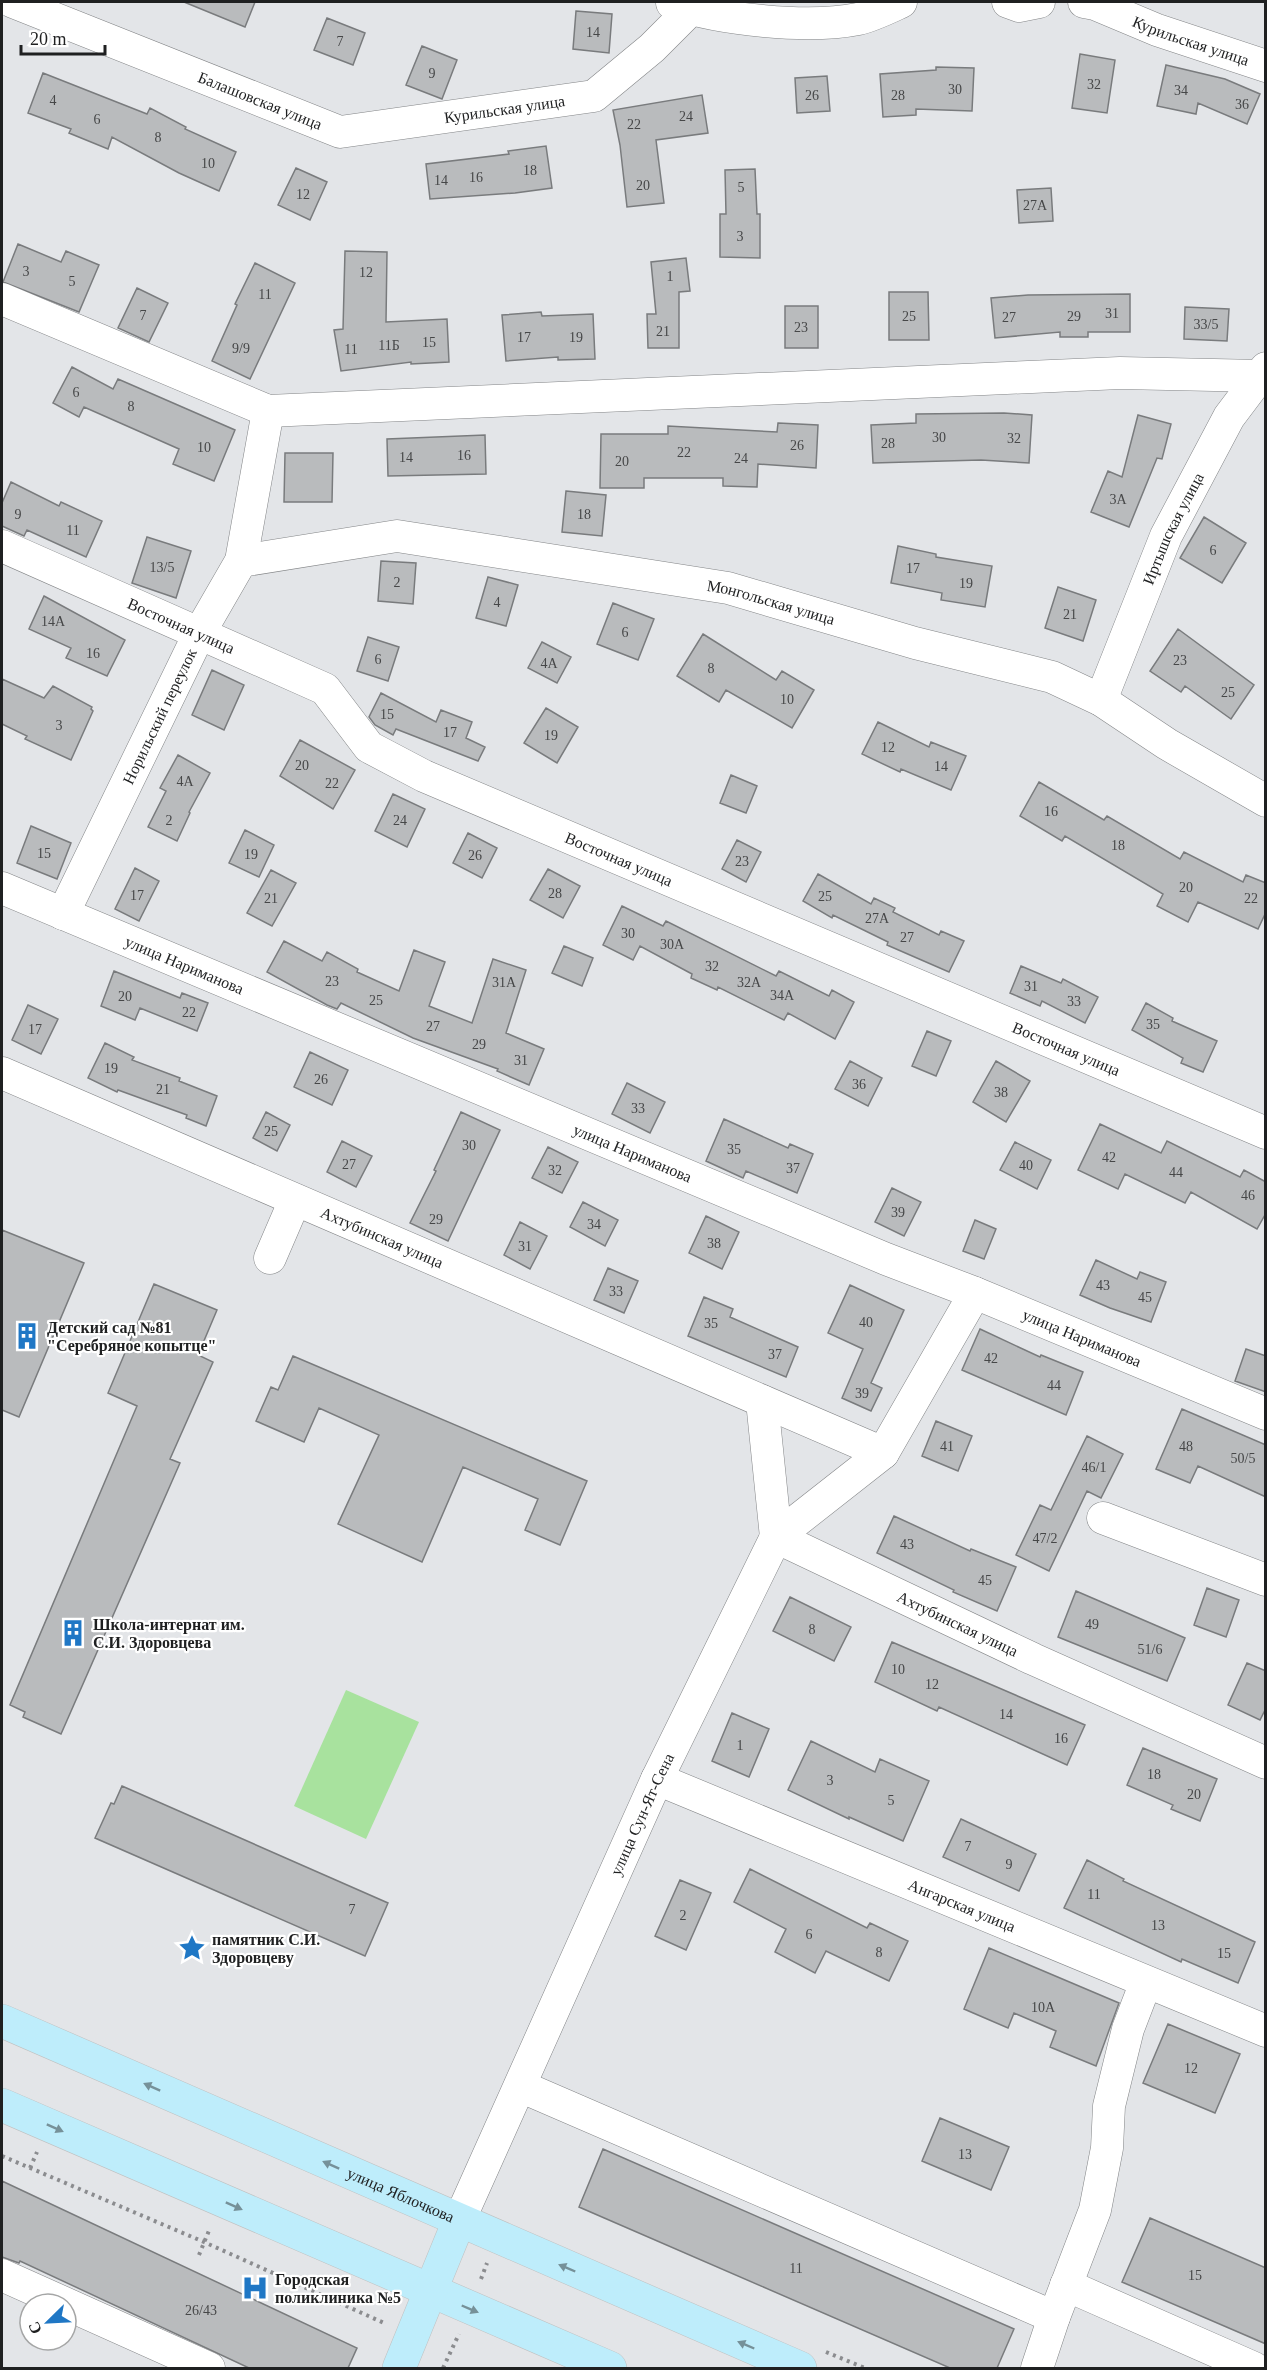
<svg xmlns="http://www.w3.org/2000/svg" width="1267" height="2370" font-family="'Times New Roman',serif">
<rect width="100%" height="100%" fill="#e3e5e8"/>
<path fill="#a8e29e" d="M346,1690l73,32 -53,117 -72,-33z"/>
<path fill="#b9bbbd" stroke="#797b7d" stroke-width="1.5" d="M184,2h71l-10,25z
M576,11l36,3 -3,39 -36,-4z
M327,18l38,15 -12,32 -39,-15z
M422,46l35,14 -15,39 -36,-14z
M1080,54l35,6 -8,53 -35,-5z
M1166,65l59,14 35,15 -13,30 -49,-21 -2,11 -39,-8z
M936,67l38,1 -2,43 -56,-2v6l-33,2 -3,-43 56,-4z
M43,73l104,41 3,-6 36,19 -1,2 51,23 -17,39 -40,-18 -67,-36 -4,12 -39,-16 2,-4 -43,-16z
M827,76l3,35 -33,2 -2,-35z
M702,95l6,38 -52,7 8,63 -37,4 -7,-62 -7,-35z
M546,146l6,42 -37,5 -85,6 -4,-35 83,-10 -1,-3z
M296,168l31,14 -17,38 -32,-15z
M755,169l2,45h3v44l-40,-1v-43h6l-1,-44z
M1051,188l2,33 -34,2 -2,-33z
M18,244l43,18 5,-11 33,14 -20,47 -76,-30z
M345,251l42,1 -1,70 61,-3 2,43 -38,2v-2l-70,9 -7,-41 9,-1z
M686,258l4,33 -11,1v56h-31l-1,-34h9l-5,-52z
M255,263l40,20 -45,96 -38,-18 25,-56 -2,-1z
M137,288l31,15 -19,39 -31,-14z
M889,292h39l1,48h-40z
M1130,294v38h-42v5h-28v-5l-65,6 -4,-40 37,-3z
M785,306h33v42h-33z
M1185,307l44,2 -2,32 -43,-2z
M541,312l1,4 51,-2 2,45 -37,1v-3l-52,4 -4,-46z
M72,367l41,22 5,-10 117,51 -21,51 -41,-17 6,-15 -95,-42 -5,10 -26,-14z
M1004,413l28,2 -3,48 -48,-3 -108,3 -2,-38 45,-2v-9z
M1138,415l33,9 -9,35 -5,-1 -28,69 -38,-15 17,-41 14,6z
M778,423l40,2 -2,43 -58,-4 -1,23 -34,-1v-8h-79v10h-44l1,-54h67v-8l109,6z
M485,435l1,39 -98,2 -1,-37z
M285,453h48l-1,49h-48z
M11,482l48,24 2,-4 41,19 -16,36 -59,-27 -3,6 -22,-10v-23z
M566,491l40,4 -4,41 -40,-4z
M1204,517l42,26 -24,40 -42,-25z
M147,537l44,14 -15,47 -44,-15z
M898,546l38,8v3l56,9 -7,41 -44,-7 1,-7 -51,-10z
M381,561l35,2 -3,41 -35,-3z
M488,577l30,8 -12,41 -30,-8z
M1058,587l38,13 -13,41 -38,-13z
M44,596l81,44 -18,36 -41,-18 5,-10 -42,-19z
M613,603l41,16 -16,41 -41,-16z
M1178,629l76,56 -23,34 -46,-33 -4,6 -31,-21z
M703,634l73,46 6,-9 32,19 -22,38 -66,-38 -7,12 -42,-26z
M368,637l31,10 -11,34 -31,-10z
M542,642l29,15 -14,26 -29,-15z
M212,670l32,15 -20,45 -32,-15z
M2,679l42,19 9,-12 39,21 -1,2 2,2 -22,49 -46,-21 2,-3 -25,-12z
M381,693l55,29 5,-12 31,12 -6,16 19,9 -7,14 -82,-32 -3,6 -18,-10 -6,-8z
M546,708l32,19 -21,36 -33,-20z
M878,722l51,25 2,-5 35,14 -15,34 -50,-21 -1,3 -38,-18z
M300,740l55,30 -22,39 -53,-33z
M178,755l32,18 -21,39 1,1 -13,28 -29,-14 18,-36 -6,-3z
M731,775l26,11 -11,27 -26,-10z
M1039,782l65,38 3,-4 73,43 4,-7 59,30 3,-7 20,8v29l-8,17 -60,-27 -10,20 -31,-16 6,-12 -98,-58 -3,5 -42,-25z
M393,794l32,15 -18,38 -32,-16z
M31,826l40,17 -14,36 -40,-16z
M245,830l29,15 -15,32 -30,-14z
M468,833l29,15 -15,30 -29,-15z
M737,840l24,12 -15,30 -24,-13z
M135,868l24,13 -20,40 -24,-12z
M548,869l32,17 -17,32 -33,-18z
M271,870l25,13 -24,43 -25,-13z
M818,874l53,30 3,-6 21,10 -2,4 46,23 2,-4 23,10 -15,31 -62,-27 1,-3 -55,-27 -1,3 -29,-17z
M622,906l41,20 3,-5 110,55 3,-5 50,25 3,-6 22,12 -19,37 -47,-26 -4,7 -66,-33 -1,3 -26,-12 1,-4 -52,-28 -7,14 -30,-15z
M284,941l38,20 5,-9 31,17 -1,3 42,19 15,-41 31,12 -16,44 43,17 21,-64 33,11 -20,63 38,16 -15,36 -32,-14 1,-2 -85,-31 -72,-35 -4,6 -10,-4 -60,-33z
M564,946l29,12 -11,28 -30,-13z
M1021,966l40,17 2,-4 35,18 -13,26 -43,-22 -2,5 -30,-13z
M114,971l66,27 2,-5 26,10 -11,28 -57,-23 -5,12 -34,-14z
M1146,1003l27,15 -1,3 45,20 -14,31 -22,-9 2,-5 -51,-28z
M28,1005l30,14 -17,35 -29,-14z
M927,1031l24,10 -15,35 -24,-10z
M105,1043l29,14 -2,3 48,18 -1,3 38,15 -11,30 -20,-8 1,-3 -69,-25 -1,2 -29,-14z
M310,1052l38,18 -16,35 -38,-18z
M850,1061l32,17 -14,28 -33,-17z
M996,1061l34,20 -24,41 -33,-20z
M627,1083l38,19 -15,31 -38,-19z
M266,1112l24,13 -13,26 -24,-13z
M461,1112l39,18 -52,111 -38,-18 26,-52 -2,-1z
M724,1119l64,29 2,-4 23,10 -16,39 -51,-22 -3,7 -37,-17z
M1100,1124l61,29 6,-12 73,36 4,-7 22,12v31l-9,16 -66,-37 -6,11 -60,-29 -7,15 -40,-19z
M342,1141l30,15 -16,31 -29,-15z
M1015,1142l36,18 -14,29 -37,-19z
M548,1147l30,15 -16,31 -30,-15z
M892,1188l29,14 -17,34 -29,-14z
M583,1202l35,18 -13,26 -35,-19z
M706,1216l33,16 -17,37 -33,-16z
M975,1220l21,9 -12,30 -21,-8z
M520,1222l27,14 -17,33 -26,-14z
M2,1230l82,33 -65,154 -17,-7z
M1096,1260l41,19 3,-7 26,10 -15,40 -41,-14 -30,-13z
M608,1268l30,13 -14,32 -30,-13z
M154,1284l63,26 -19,45 15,7 -43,97 10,4 -119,271 -38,-17 2,-5 -15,-7 127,-299 -29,-13z
M850,1285l54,25 -33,73 11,5 -11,23 -29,-13 21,-49 -35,-16z
M704,1297l29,12 -3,8 68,30 -12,30 -98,-41z
M980,1329l60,28 1,-2 42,17 -17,43 -104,-45z
M1246,1349l20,7v36l-31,-11z
M293,1356l294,125 -27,64 -35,-15 13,-31 -75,-32 -41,95 -84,-38 41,-89 -60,-27 -15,34 -48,-21 15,-34 7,3z
M1182,1409l84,36v52l-68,-31 -8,17 -34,-14z
M936,1421l36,15 -14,35 -36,-15z
M1087,1436l36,18 -22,44 -14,-7 -38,80 -33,-16 24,-50 11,5z
M894,1516l76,35 1,-2 45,18 -19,44 -44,-19 1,-2 -77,-37z
M1207,1588l32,12 -13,37 -32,-12z
M1076,1591l109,47 -18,43 -109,-44z
M790,1597l61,30 -17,34 -61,-30z
M892,1642l193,83 -18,40 -128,-58 -2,4 -62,-29z
M1247,1663l19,8v37l-6,12 -32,-15z
M732,1713l37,16 -20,48 -37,-16z
M811,1741l64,31 5,-13 49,22 -26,60 -54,-24v2l-61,-29z
M1143,1748l74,31 -17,42 -29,-12 2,-4 -46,-20z
M122,1786l266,117 -23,53 -270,-118 16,-35 3,1z
M961,1819l75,35 -17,37 -76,-34z
M1087,1860l37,19 -1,2 132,61 -17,41 -56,-24 -1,3 -117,-54z
M750,1869l117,59 3,-5 38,18 -19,40 -63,-30 -11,22 -40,-21 11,-23 -52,-27z
M680,1880l31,13 -25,57 -31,-14z
M989,1948l130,55 -23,63 -46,-19 6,-16 -42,-18 -6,15 -44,-19z
M1168,2024l72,30 -25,59 -72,-30z
M940,2118l69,29 -18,43 -69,-29z
M603,2149l411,180 -17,39h-47l-371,-161z
M2,2181l355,167 -9,20h-99l-229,-107 -1,2 -17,-6z
M1150,2218l116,50v76l-144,-62z"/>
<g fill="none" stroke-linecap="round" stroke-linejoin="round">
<defs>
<g id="minor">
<path id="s1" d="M13,2l327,130 254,-36 58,-48 38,-38 -5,-8"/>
<path d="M1008,2l11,4 20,-4"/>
<path id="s2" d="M1084,2l11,2 62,26 109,36"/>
<path d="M672,3c48,17 136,26 186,16 14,-3 30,-11 43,-17"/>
<path d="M2,299l266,112 852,-38 141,3 5,4"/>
<path id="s3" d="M2,546l323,143 44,58 55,29 842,357"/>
<path id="s4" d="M241,561l156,-25 331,52 187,55 137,34 49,23 66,44 99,57"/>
<path id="s5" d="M1101,700l65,-164 63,-119 37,-49"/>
<path id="s6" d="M2,888l884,371 89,34 291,121"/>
<path id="s7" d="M63,914l137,-282 41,-71 27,-150"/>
<path id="s8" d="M2,1073l881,380"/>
<path d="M270,1258l25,-58"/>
<path id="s9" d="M762,1401l14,136 257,122 233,104"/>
<path d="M1103,1518l163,62"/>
<path id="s10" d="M657,1779l609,252"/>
<path d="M520,2086l534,231"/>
<path id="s11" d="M459,2221l198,-442 119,-242 107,-84 92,-160"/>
<path d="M2,2275l207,93"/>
<path d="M1066,2285l188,83"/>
<path d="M1037,2368l17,-51 41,-107 12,-62 2,-42 19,-77 18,-47"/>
</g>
<g id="major">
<path id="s12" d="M2,2021l798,347"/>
<path d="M2,2105l608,263"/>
<path d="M399,2368l60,-147"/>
</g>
</defs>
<use href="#minor" stroke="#838587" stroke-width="33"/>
<use href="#major" stroke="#c0c1c1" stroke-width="34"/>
<path stroke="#8b8c8f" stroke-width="4" stroke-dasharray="3 4.5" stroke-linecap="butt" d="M2,2156l202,86 180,81
M30,2168l7,-16
M199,2255l11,-27
M481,2279l6,-16
M826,2352l39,16
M443,2368l16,-34"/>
<use href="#minor" stroke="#fff" stroke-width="32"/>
<use href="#major" stroke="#beedfb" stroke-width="33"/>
</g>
<defs><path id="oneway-solid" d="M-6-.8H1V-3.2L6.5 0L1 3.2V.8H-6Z" transform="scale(1.5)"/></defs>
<g fill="#769199">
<use href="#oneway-solid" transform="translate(152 2087) rotate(-156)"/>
<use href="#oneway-solid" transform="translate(55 2128) rotate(24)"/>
<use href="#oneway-solid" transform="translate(331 2165) rotate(-156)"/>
<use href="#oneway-solid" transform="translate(234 2206) rotate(24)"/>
<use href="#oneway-solid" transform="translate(567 2268) rotate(-157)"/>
<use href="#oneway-solid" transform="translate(470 2309) rotate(23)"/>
<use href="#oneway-solid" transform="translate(746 2345) rotate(-157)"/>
</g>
<defs>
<symbol id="building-bare" viewBox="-9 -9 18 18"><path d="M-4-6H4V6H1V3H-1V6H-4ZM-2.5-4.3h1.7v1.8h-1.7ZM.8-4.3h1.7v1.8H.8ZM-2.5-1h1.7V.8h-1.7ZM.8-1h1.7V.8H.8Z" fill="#1f77c5" stroke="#fff" stroke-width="2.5" paint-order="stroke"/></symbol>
<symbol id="sight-bare" viewBox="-9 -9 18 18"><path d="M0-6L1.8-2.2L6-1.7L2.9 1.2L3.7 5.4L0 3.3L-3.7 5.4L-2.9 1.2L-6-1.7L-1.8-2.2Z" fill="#1f77c5" stroke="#fff" stroke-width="2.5" paint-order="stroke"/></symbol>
<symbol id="hospital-bare" viewBox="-9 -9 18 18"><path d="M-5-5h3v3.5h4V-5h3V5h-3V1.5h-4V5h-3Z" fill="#1f77c5" stroke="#fff" stroke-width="2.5" paint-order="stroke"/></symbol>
</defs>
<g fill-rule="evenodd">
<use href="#building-bare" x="8" y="1317" width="38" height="38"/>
<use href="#building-bare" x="54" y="1614" width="38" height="38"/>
<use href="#sight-bare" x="173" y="1929" width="38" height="38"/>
<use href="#hospital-bare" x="236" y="2269" width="38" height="38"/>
</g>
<g text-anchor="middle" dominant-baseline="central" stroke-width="4.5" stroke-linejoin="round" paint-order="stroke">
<g font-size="14" fill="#464748">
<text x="593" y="32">14</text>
<text x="340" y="41">7</text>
<text x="432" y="73">9</text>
<text x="1094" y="84">32</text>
<text x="955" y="89">30</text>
<text x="1181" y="90">34</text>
<text x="812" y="95">26</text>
<text x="898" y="95">28</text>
<text x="53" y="100">4</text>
<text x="1242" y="104">36</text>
<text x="686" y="116">24</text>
<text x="97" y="119">6</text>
<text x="634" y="124">22</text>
<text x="158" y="137">8</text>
<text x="208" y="163">10</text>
<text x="530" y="170">18</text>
<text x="476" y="177">16</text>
<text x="441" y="180">14</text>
<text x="643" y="185">20</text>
<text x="741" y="187">5</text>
<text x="303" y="194">12</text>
<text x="1035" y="205">27А</text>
<text x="740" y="236">3</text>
<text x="26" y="271">3</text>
<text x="366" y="272">12</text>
<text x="670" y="276">1</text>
<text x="72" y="281">5</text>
<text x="265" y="294">11</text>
<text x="1112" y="313">31</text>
<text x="143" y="315">7</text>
<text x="909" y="316">25</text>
<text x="1074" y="316">29</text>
<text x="1009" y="317">27</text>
<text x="1206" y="324">33/5</text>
<text x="801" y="327">23</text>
<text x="663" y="331">21</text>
<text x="524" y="337">17</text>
<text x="576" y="337">19</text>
<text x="429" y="342">15</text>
<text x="389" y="345">11Б</text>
<text x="241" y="348">9/9</text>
<text x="351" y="349">11</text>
<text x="76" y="392">6</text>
<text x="131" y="406">8</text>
<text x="939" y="437">30</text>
<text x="1014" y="438">32</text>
<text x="888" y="443">28</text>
<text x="797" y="445">26</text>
<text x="204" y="447">10</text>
<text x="684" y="452">22</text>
<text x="464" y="455">16</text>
<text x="406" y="457">14</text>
<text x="741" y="458">24</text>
<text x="622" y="461">20</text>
<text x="1118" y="499">3А</text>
<text x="18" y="514">9</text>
<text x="584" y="514">18</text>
<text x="73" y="530">11</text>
<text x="1213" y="550">6</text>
<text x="162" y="567">13/5</text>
<text x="913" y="568">17</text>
<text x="397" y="582">2</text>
<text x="966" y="583">19</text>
<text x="497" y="602">4</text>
<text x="1070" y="614">21</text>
<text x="53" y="621">14А</text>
<text x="625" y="632">6</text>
<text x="93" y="653">16</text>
<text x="378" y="659">6</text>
<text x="1180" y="660">23</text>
<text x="549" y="663">4А</text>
<text x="711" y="668">8</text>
<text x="1228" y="692">25</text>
<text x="787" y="699">10</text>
<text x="387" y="714">15</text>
<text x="59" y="725">3</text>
<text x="450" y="732">17</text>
<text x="551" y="735">19</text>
<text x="888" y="747">12</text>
<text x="302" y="765">20</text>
<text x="941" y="766">14</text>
<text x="185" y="781">4А</text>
<text x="332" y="783">22</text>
<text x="1051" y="811">16</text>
<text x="169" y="820">2</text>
<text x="400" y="820">24</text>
<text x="1118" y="845">18</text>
<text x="44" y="853">15</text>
<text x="251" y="854">19</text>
<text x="475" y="855">26</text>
<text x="742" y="861">23</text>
<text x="1186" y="887">20</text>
<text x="555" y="893">28</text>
<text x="137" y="895">17</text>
<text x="825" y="896">25</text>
<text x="271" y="898">21</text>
<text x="1251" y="898">22</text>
<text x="877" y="918">27А</text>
<text x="628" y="933">30</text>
<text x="907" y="937">27</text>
<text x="672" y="944">30А</text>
<text x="712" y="966">32</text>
<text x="332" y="981">23</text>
<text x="504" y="982">31А</text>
<text x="749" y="982">32А</text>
<text x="1031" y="986">31</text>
<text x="782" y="995">34А</text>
<text x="125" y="996">20</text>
<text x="376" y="1000">25</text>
<text x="1074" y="1001">33</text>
<text x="189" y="1012">22</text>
<text x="1153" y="1024">35</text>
<text x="433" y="1026">27</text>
<text x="35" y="1029">17</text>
<text x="479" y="1044">29</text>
<text x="521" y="1060">31</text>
<text x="111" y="1068">19</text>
<text x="321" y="1079">26</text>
<text x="859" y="1084">36</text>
<text x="163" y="1089">21</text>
<text x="1001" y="1092">38</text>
<text x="638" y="1108">33</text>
<text x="271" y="1131">25</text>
<text x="469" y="1145">30</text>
<text x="734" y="1149">35</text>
<text x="1109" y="1157">42</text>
<text x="349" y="1164">27</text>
<text x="1026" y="1165">40</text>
<text x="793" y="1168">37</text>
<text x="555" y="1170">32</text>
<text x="1176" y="1172">44</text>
<text x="1248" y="1195">46</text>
<text x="898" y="1212">39</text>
<text x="436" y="1219">29</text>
<text x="594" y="1224">34</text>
<text x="714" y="1243">38</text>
<text x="525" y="1246">31</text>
<text x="1103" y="1285">43</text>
<text x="616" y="1291">33</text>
<text x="1145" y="1297">45</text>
<text x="866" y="1322">40</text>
<text x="711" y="1323">35</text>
<text x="775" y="1354">37</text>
<text x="991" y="1358">42</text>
<text x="1054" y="1385">44</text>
<text x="862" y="1393">39</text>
<text x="947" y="1446">41</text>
<text x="1186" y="1446">48</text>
<text x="1243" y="1458">50/5</text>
<text x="1094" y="1467">46/1</text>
<text x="1045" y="1538">47/2</text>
<text x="907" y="1544">43</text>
<text x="985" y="1580">45</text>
<text x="1092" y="1624">49</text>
<text x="812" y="1629">8</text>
<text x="1150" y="1649">51/6</text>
<text x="898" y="1669">10</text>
<text x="932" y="1684">12</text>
<text x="1006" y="1714">14</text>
<text x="1061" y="1738">16</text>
<text x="740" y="1745">1</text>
<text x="1154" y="1774">18</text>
<text x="830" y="1780">3</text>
<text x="1194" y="1794">20</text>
<text x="891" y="1800">5</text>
<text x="968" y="1846">7</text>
<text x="1009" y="1864">9</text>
<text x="1094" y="1894">11</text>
<text x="352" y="1909">7</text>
<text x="683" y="1915">2</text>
<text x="1158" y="1925">13</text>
<text x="809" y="1934">6</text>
<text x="879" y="1952">8</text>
<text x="1224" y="1953">15</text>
<text x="1043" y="2007">10А</text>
<text x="1191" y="2068">12</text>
<text x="965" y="2154">13</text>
<text x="796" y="2268">11</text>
<text x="1195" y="2275">15</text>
<text x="201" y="2310">26/43</text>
</g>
<g font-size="16" fill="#1f2021" stroke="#fff">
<text stroke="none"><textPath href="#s2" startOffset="114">Курильская улица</textPath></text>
<text stroke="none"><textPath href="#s1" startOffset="266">Балашовская улица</textPath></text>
<text stroke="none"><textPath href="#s1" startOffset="518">Курильская улица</textPath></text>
<text stroke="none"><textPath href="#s5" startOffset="186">Иртышская улица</textPath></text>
<text stroke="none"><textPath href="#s4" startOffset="538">Монгольская улица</textPath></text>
<text stroke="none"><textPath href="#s3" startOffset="196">Восточная улица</textPath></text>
<text stroke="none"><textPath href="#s7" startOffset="220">Норильский переулок</textPath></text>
<text stroke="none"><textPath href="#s3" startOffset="700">Восточная улица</textPath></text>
<text stroke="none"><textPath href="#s6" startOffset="198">улица Нариманова</textPath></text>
<text stroke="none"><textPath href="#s3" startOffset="1186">Восточная улица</textPath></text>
<text stroke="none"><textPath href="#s6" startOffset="684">улица Нариманова</textPath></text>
<text stroke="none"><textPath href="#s8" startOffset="414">Ахтубинская улица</textPath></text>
<text stroke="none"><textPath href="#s6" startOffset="1170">улица Нариманова</textPath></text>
<text stroke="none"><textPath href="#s9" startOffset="338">Ахтубинская улица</textPath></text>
<text stroke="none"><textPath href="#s11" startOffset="446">улица Сун-Ят-Сена</textPath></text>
<text stroke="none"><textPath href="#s10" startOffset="330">Ангарская улица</textPath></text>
<text stroke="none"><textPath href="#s12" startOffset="435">улица Яблочкова</textPath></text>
</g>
<g font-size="16" font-weight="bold" fill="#1f2021" stroke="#fff" text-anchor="start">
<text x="47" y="1327">Детский сад №81<tspan x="47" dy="18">"Серебряное копытце"</tspan></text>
<text x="93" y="1624">Школа-интернат им.<tspan x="93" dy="18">С.И. Здоровцева</tspan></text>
<text x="212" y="1939">памятник С.И.<tspan x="212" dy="18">Здоровцеву</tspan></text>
<text x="275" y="2279">Городская<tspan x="275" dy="18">поликлиника №5</tspan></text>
</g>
</g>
<rect width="1267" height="2370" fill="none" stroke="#1f2021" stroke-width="6"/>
<g transform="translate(48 2322) rotate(246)"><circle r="28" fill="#ffffff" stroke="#a5a6a6" stroke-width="1.5"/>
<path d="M0-4.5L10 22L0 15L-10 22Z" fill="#1f77c5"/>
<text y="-9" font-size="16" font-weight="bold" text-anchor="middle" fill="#1f2021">С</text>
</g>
<path d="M21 45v9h84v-9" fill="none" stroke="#1f2021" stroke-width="3"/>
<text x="30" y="45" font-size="18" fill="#1f2021" stroke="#ffffff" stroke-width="4.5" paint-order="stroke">20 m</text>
</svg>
